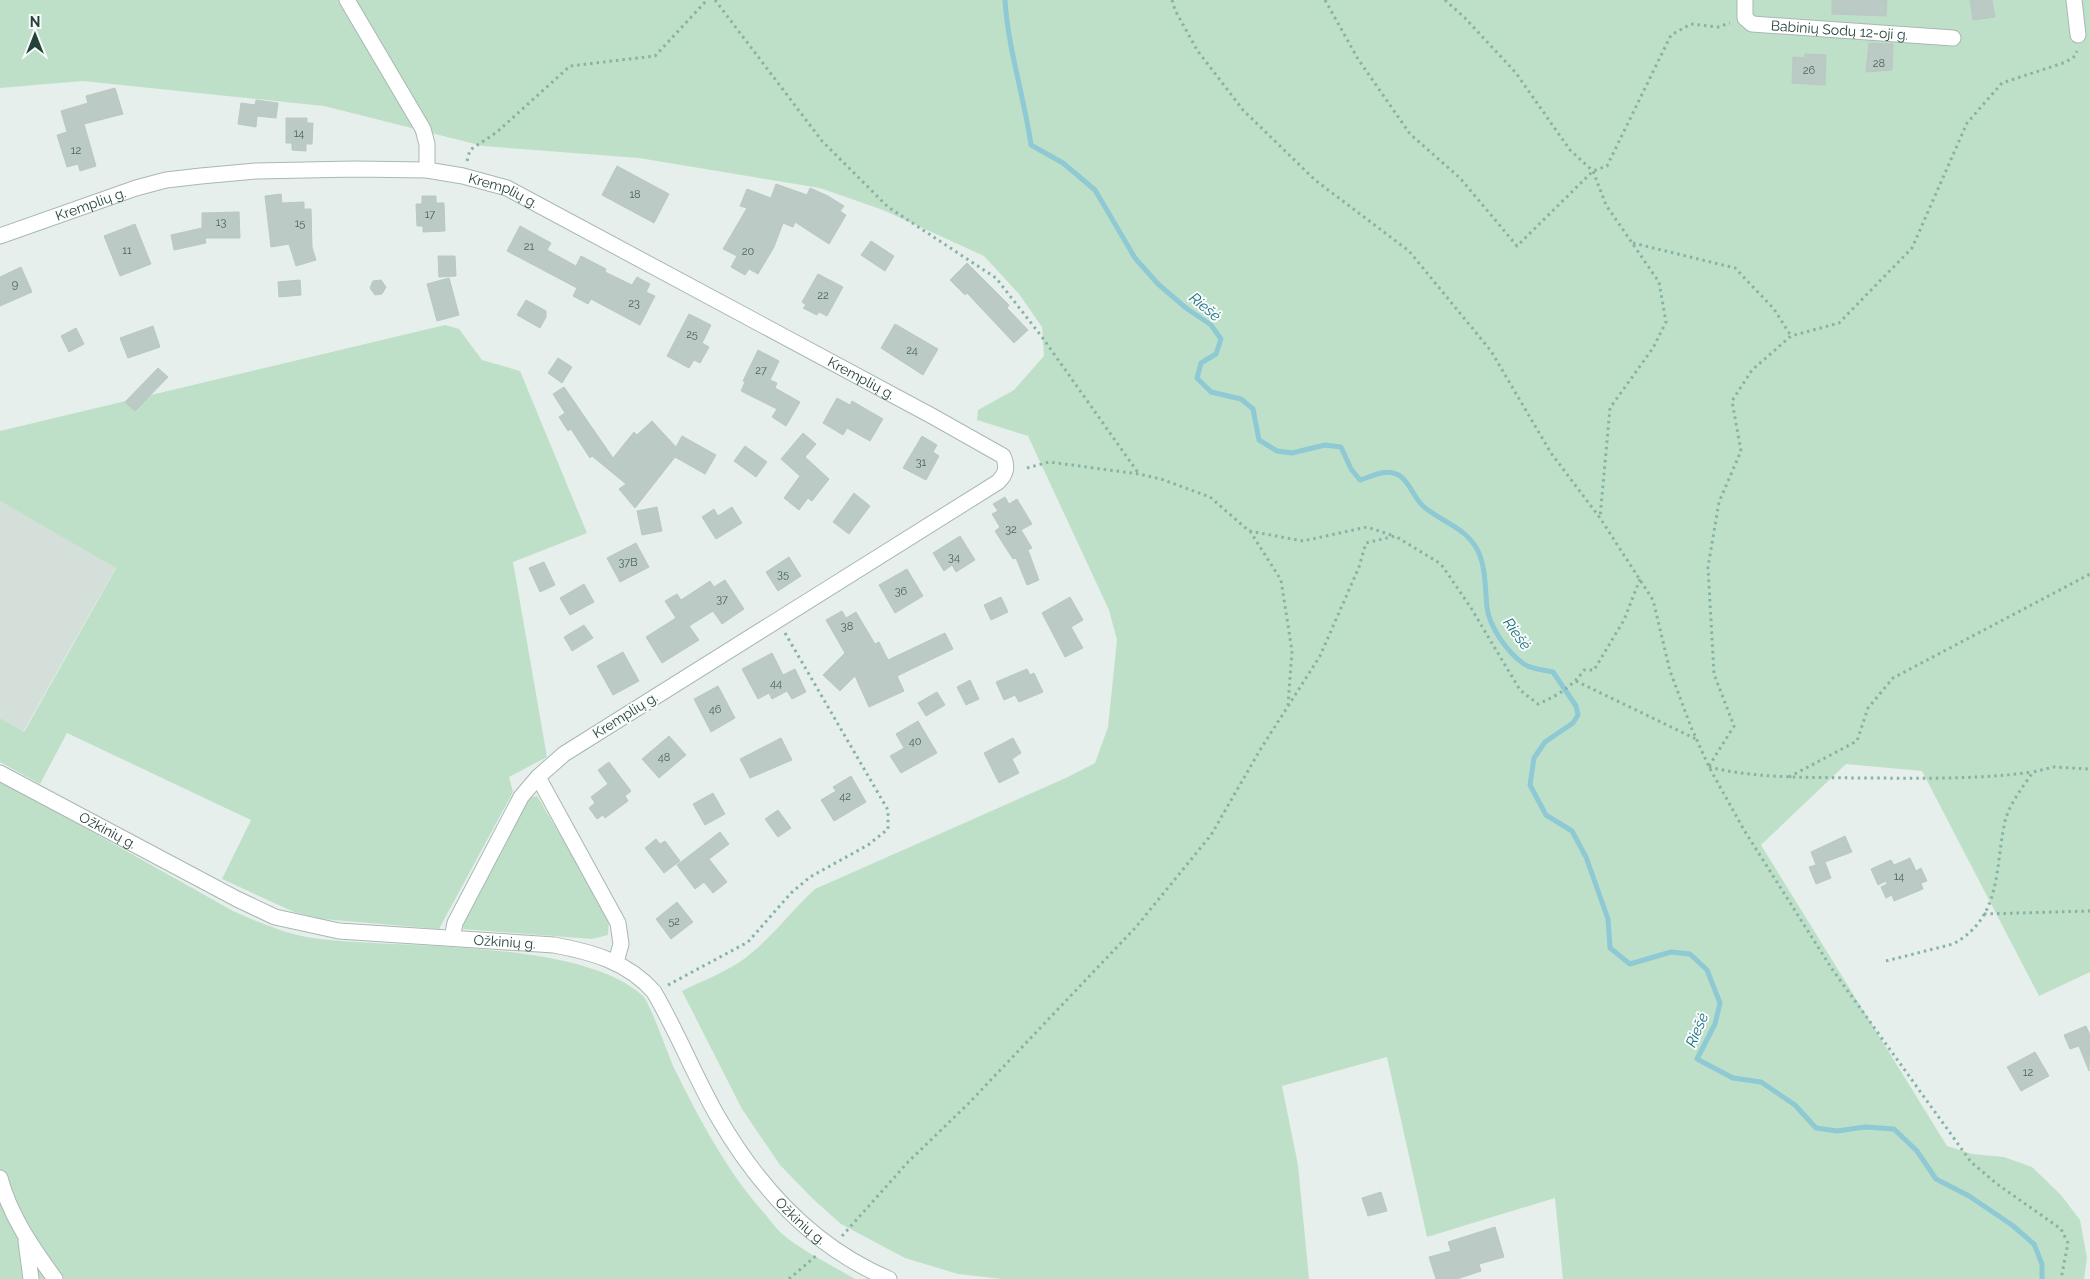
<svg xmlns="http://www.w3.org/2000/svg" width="2090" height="1279" font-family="Raleway,sans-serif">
<rect width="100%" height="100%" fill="#e6efeb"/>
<path fill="#d4dfda" d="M0,501l116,66 -93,165 -23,-14z"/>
<path fill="#bfe0c8" d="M0,0h2090v972l-51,24 -117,-225 -76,-7 -85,81 186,301 25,8 32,3 28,10 29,28 19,25 7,38 -3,21h-521l-8,-81 -128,39 -40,-180 -105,29 16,79 11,114h-307l-44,-5 -53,-16 -64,-34 -28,-25 -33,-34 -38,-56 -60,-118c20,-10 44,-19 62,-32 27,-20 47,-48 71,-70l253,-112 27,-14 13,-36 9,-87 -8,-30 -81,-174 -51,-16 1,-10 36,-20 30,-34 -2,-29 -23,-33 -35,-38 -101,-46 -63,-22 -181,-30 -156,-12 -159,-40 -241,-25 -83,7z
M445,325l14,4 23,31 38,11 67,162 -74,29 34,195 -38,20 4,15 -74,137 -117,-10 -28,-7 -72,-33 29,-59 -184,-87 -27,51 -40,-22v-44l24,14 92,-164 -116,-67v-70z
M0,780l233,131c27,12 57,25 86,28 85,10 261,0 324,57 7,7 25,58 31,72 26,52 53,104 92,147 6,8 13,17 21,23 21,16 46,28 68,41h-855z
M537,796l72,121 -1,18 -16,4 -129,-10 1,-11 65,-120z"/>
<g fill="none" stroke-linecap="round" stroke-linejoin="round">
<path stroke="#8ec9d4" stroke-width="5" d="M1005,0c3,49 19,96 26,145l32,18 32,27 40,68 23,26 28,24 25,17 10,14 -5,15 -15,9 -4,15 14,14 30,7 12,10 6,31 18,11 15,2 33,-8 16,2 10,22 9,11c11,-3 22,-10 33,-7 15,3 19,23 30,33 18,16 43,21 55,45 8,17 7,38 9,56 2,20 21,46 37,57 8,5 21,6 29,8l23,34 2,9 -5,8 -28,19 -11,16 -4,27 16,30 26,16 14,26 22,62 2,29 20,16 41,-12 19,2 17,16 13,33 -5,21 -18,35 36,19 28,4 34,23 21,23 21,3 28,-4 29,2 23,22 19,28 33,17 43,29 22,19 8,20v15"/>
</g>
<path fill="#bbcac4" stroke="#b8c9c2" d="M1832,0h55l-1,16 -54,-2z
M1970,0h22l3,17 -22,3z
M1869,43l24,1 -1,26 -26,2z
M1805,54l21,1 -1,30 -33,-2 1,-26 12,1z
M115,88l8,26 -39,10 12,42 -16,5 -2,-7 -11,3 -10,-32 10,-3 -6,-21 27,-8 -2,-7z
M256,100l22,3 -2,15 -19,-2 -1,11 -18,-3 3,-21 14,2z
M286,118h21v5h6l-1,21h-6v7l-14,-1v-7h-6z
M617,166l52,28 -15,29 -52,-28z
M776,184l31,11 3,-7 18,8 16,10 -4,5 6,4 -17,29 -34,-22 -2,5 -10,-4 -9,24 -16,27 -9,-5 -4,6 -14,-8 6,-11 -14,-7 24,-41 -7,-2 7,-17 24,9z
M281,194l1,9 22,-1v7h7l1,38 4,13 -20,6 -7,-22 -18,3 -6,-51z
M422,196h14v7h8l1,28 -22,1v-6h-6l-1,-22h6z
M239,212l1,26h-35l1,5 -32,7 -3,-15 31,-7v-15z
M135,224l16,40 -31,12 -16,-40z
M520,226l31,17 -4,7 29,16 5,-10 25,13 -1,3 27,13 5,-8 13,7 -4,8 9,4 -15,29 -49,-26 -3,5 -15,-8 4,-8 -70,-37z
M871,241l23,15 -9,15 -24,-16z
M438,256h17l1,20 -17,1z
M967,263l42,42 -2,3 21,22 -14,13 -47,-50 -2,2 -15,-15z
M21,267l11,25 -32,14v-29z
M818,274l25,13 -16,29 -8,-4 -2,3 -14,-7 3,-3 -4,-3z
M449,278l10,37 -22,6 -10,-37z
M300,280l1,15 -22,2 -1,-15z
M381,280l5,7 -4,7 -7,1 -5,-7 3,-7z
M526,300l20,11v6l-6,11 -23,-13z
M689,314l22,11 -9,18 7,4 -9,16 -6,-3 -5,8 -22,-12z
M895,324l43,25 -15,26 -42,-27z
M153,326l7,21 -32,11 -8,-20z
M76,328l8,16 -15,8 -8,-16z
M758,350l21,11 -9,19 7,3 -2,5 25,14 -14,24 -14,-9 5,-8 -36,-18 4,-9 -2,-1z
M558,358l14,9 -10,16 -14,-10z
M158,368l10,9 -33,34 -10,-9z
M564,387l49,71 21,-26 3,3 15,-14 24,26 6,-11 34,19 -11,19 -30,-17 -40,51 -16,-19 7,-5 -34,-28 -2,2 -19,-29 -3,2 -9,-14 6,-4 -12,-19z
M837,398l13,7 2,-4 31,18 -13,22 -23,-13 -4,7 -20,-12z
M803,433l13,11 -11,13 24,22 -17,22 -4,-3 -9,12 -15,-12 16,-22 -19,-17z
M922,436l15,9 -4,7 6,4 -13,24 -23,-12z
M745,446l22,16 -11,15 -22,-16z
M854,493l16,13 -21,28 -16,-12z
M1005,497l4,7 8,-5 15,25 -11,6 11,18 -4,2 11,30 -12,5 -11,-27 -3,1 -18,-28 5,-4 -8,-13 6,-3 -5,-7z
M657,507l5,24 -20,4 -5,-24z
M732,507l10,16 -26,16 -14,-22 12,-8 4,7z
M960,536l15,24 -19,12 -4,-7 -8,6 -11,-18z
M636,543l13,24 -29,15 -13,-24z
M789,557l12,19 -23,15 -12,-19z
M544,562l11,23 -15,7 -11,-24z
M907,569l16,27 -28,17 -16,-28z
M725,580l19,29 -22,15 -9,-13 -24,15 10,14 -37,23 -16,-26 30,-19 -11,-17 12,-7 4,6 29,-19 4,6z
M584,584l10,18 -24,13 -10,-17z
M1001,597l7,15 -17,8 -7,-15z
M1070,597l13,23 -12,7 12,21 -18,9 -23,-44z
M842,611l4,7 10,-6 19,32 4,-2 9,18 57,-27 8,16 -56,27 7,15 -35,16 -14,-31 -15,15 -17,-16 22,-22 -19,-33z
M584,625l9,13 -21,13 -8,-14z
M623,652l16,29 -26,14 -16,-29z
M772,653l11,22 12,-6 11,23 -14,7 -5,-8 -15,8 -3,-6 -11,6 -16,-30z
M1027,669l3,6 4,-2 9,19 -24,10 -4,-7 -11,5 -8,-18z
M970,680l9,19 -13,6 -9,-18z
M718,686l17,32 -24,14 -17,-33z
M937,692l8,13 -19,11 -8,-13z
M918,721l19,32 -36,20 -11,-17 14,-8 -8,-14z
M669,736l17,19 -27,23 -17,-19z
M781,738l11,22 -42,18 -10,-19z
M1013,738l8,15 -9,6 7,14 -20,10 -15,-30z
M609,762l22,29 -6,5 3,5 -23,17 -2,-3 -6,4 -8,-11 6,-5 -4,-6 17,-13 -10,-14z
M851,776l15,26 -32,19 -13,-21 15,-9 -3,-4z
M713,793l12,21 -20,11 -12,-21z
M778,810l13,18 -13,9 -13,-18z
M720,832l9,12 -20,15 18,23 -14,11 -9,-11 -9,7 -18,-24z
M1845,836l7,16 -27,10 6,16 -15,6 -7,-17 7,-2 -5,-13z
M656,839l4,5 5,-3 15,20 -16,12 -19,-25z
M1910,858l6,13 5,-3 6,13 -6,2 2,6 -29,12 -2,-6 -6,3 -5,-11 6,-3 -1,-3 -8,4 -7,-16 20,-9 3,5z
M677,902l16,20 -22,17 -15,-20z
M2086,1026l4,9 -1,36 -10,-25 -9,3 -6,-14z
M2035,1052l14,24 -28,15 -14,-24z
M1381,1192l6,19 -19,5 -6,-18z
M1495,1227l9,30 -25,7 2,7 -24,8h-21l-7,-22 22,-6 -3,-9z"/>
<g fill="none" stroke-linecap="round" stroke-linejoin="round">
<defs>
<g id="street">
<path d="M347,0l76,129 4,15v26"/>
<path id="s1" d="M1745,0v18l7,6 201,14"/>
<path d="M2074,0l4,35"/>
<path id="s2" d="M0,236l136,-48 30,-8 35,-4 55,-5 98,-2 73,1 36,6 44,12 425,228 71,40c5,11 3,18 -5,26l-434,272 -26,23 -17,20 -66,126 -3,15"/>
<path id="s3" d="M0,773l237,126 38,18 64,14 215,14c38,7 74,17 100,47 24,41 41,85 64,125 41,71 95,130 171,162"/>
<path d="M538,777l80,146 3,21 -5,18"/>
<path d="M0,1178c10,38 32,69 55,101"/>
<path d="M26,1241l5,38"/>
</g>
</defs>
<use href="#street" stroke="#a8b8b2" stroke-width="17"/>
<path stroke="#86b3a5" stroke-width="3" stroke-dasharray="2.5 4" stroke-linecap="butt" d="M715,0l107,141 66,66 108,71 46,59 97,137
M1172,0l3,10 22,40 46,60 72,70 94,71 82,100 60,102 49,65 53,82 17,71 21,56 18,40 35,63 88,139 139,193 26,22 64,45 7,14 -7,36
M1325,0l33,59 52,75 50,44 57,68 76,-75 14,-5 64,-131 20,-11 27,3 12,-4
M1445,0l20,18 51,55 54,77 23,21 13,34 53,77 7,40 -13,26 -43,60 -10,110
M467,161l3,-11 27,-18 73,-66 85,-10 52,-56
M1633,243l102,25 39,41 17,27
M1027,468l22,-6 90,12 22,5 49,18 39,34 54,10 64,-14 27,9
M1250,531l31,49 11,71 -4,54
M1576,681l120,58
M1709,766l25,-40 -20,-52 -6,-107 11,-65 22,-51 -9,-50 20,-31 39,-34 48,-13 73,-75 55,-125 35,-40 64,-21 9,-6 2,-5
M1709,767c49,12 99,10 148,11 59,0 118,2 176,-6
M1789,777l68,-36 11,-33 25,-30 197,-104
M1984,914l106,-3
M1886,961l67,-17c48,-26 42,-73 51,-118 3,-19 18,-38 29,-54l21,-5 36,2
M668,985l80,-43 43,-49 19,-16 58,-32 20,-16v-19l-103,-177
M842,1236l66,-74 60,-58 168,-177 75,-92 49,-85 60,-94 39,-89 7,-24 29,-7 46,28 30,44 49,82 18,14c19,-8 35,-18 46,-34h10l30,-50 16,-41
M789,1279l28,-24"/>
<use href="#street" stroke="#fff" stroke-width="15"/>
</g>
<g text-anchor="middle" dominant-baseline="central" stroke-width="4" stroke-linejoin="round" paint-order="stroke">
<g font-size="11" fill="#4a645c">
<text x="1879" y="63">28</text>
<text x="1809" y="70">26</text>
<text x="299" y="133">14</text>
<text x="76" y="150">12</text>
<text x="635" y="194">18</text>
<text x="430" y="214">17</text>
<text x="221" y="222">13</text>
<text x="300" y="223">15</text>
<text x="529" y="246">21</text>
<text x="127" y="250">11</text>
<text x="748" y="251">20</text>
<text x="15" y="284">9</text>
<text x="823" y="295">22</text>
<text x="634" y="303">23</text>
<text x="692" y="334">25</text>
<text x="912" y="350">24</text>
<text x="761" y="370">27</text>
<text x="921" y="462">31</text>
<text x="1011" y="529">32</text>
<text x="954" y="557">34</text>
<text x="628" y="562">37B</text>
<text x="783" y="574">35</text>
<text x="901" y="591">36</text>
<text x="722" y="599">37</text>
<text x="847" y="626">38</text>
<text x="776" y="683">44</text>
<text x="715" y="709">46</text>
<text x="915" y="741">40</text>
<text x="664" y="757">48</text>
<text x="845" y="796">42</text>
<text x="1899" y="876">14</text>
<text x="674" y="921">52</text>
<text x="2028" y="1072">12</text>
</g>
<g font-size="14" fill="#24423a" stroke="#f7fbf9">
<text stroke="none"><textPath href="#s1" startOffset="115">Babinių Sodų 12-oji g.</textPath></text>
<text stroke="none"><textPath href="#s2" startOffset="516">Kremplių g.</textPath></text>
<text stroke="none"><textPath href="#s2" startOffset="96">Kremplių g.</textPath></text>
<text stroke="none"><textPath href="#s2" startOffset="921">Kremplių g.</textPath></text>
<text transform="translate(625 715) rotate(-32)">Kremplių g.</text>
<text stroke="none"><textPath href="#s3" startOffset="122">Ožkinių g.</textPath></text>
<text stroke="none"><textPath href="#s3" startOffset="542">Ožkinių g.</textPath></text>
<text stroke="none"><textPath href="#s3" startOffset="978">Ožkinių g.</textPath></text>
</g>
<g font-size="15" font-style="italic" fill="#1c6f80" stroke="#f7fbf9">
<text transform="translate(1205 307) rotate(40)">Riešė</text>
<text transform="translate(1517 634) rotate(54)">Riešė</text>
<text transform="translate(1697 1030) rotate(-67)">Riešė</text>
</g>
</g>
<g transform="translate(35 35)" stroke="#f7fbf9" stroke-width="4" paint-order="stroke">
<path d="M0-4L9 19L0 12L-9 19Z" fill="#24423a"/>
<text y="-8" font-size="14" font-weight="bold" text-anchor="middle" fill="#24423a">N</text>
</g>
</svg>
